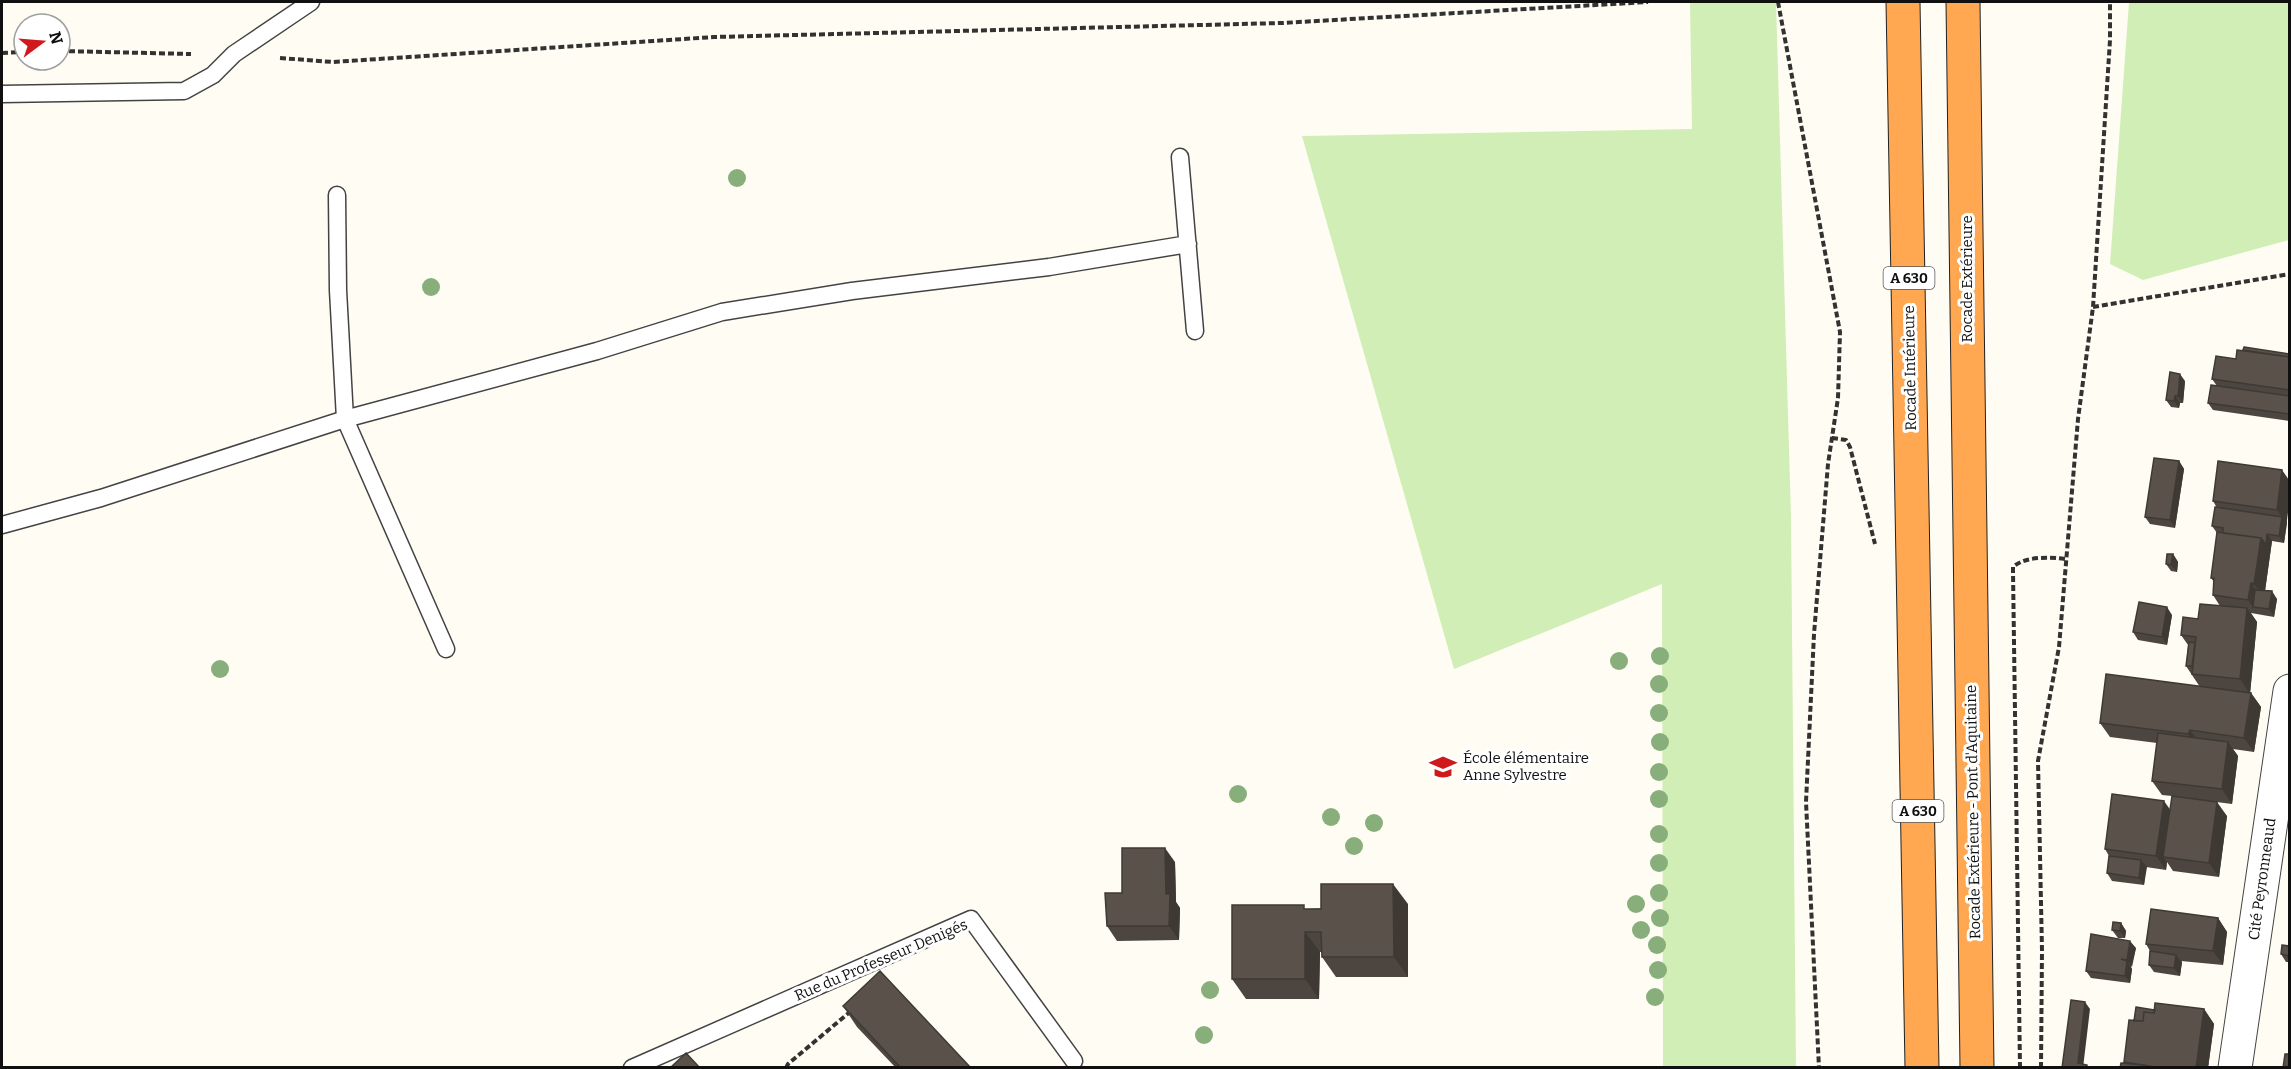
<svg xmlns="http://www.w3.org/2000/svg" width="2291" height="1069" font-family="Bitter,serif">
<rect width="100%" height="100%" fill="#fffdf3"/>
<path fill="#d2eeb7" d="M1690,2h86l15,515 5,550h-133l-1,-483 -208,85 -152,-533 390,-7z
M2129,2h160v238l-146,40 -33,-16z"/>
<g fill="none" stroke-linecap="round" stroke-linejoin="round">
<defs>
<path id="service" d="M2,94l182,-3 29,-16 21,-21 77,-52
M1180,157l15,174
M337,195l1,95 7,129 101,230
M2,525l99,-27 244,-79 252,-68 125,-39 130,-21 197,-24 139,-23
M632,1068l339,-149 103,142"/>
<path id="minor" d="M2235,1068l55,-377"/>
<path id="motorway" d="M1903,2l19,1066
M1963,2l14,1066"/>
</defs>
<use href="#service" stroke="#434343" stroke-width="19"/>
<use href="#minor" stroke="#434343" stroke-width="35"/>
<use href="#motorway" stroke="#212121" stroke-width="35"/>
<path stroke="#323232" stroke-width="4" stroke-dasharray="6 3" stroke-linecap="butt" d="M1778,2l62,330 -2,66 -10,66 -14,170 -8,168 13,266
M60,51l131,3
M2,53l22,-1
M280,58l53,4 381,-25 568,-14 366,-21
M2093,307l197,-33
M1832,438l14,2 4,7 25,97
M786,1068l2,-4 63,-53
M2020,1068l-7,-497v-4c12,-11 37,-10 52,-8
M2041,1068l1,-118 -4,-189 21,-114 19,-228 15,-112 17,-267v-38"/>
<use href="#service" stroke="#fff" stroke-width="16"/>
<use href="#minor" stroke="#fff" stroke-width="33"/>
<use href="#motorway" stroke="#ffa751" stroke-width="33"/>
</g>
<g fill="#88af7b">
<circle cx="737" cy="178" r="9"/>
<circle cx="431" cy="287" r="9"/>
<circle cx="1660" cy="656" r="9"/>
<circle cx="1619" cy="661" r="9"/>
<circle cx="220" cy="669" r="9"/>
<circle cx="1659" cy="684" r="9"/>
<circle cx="1659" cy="713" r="9"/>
<circle cx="1660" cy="742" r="9"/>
<circle cx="1659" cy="772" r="9"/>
<circle cx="1238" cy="794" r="9"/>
<circle cx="1659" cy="799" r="9"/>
<circle cx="1331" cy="817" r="9"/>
<circle cx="1374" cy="823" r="9"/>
<circle cx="1659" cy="834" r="9"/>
<circle cx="1354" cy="846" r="9"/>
<circle cx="1659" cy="863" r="9"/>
<circle cx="1659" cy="893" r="9"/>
<circle cx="1636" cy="904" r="9"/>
<circle cx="1660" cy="918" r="9"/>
<circle cx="1641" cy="930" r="9"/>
<circle cx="1657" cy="945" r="9"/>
<circle cx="1658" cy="970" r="9"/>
<circle cx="1210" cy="990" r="9"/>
<circle cx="1655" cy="997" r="9"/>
<circle cx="1204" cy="1035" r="9"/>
</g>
<path fill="#4d4640" d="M2289,354v67l-76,-11 -5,-7 9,-17 -5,-7 24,-20z
M2185,381l-2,22h-3l-1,5 -8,-1 -5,-7z
M2179,461l5,8 -9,59 -25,-4 -5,-7z
M2282,470l5,54 -3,19 -12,-2 -7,50 12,8 -3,18 -23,-4 6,9 -7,71h1l10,14 -7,45 -21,-3 5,7 -6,48 -39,-5 34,17 -8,61 -46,-6 -6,-9 -1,8 -20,-3 -2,18 -32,-4 -5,-8 2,-17 -4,-7 65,-39 2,-14 -10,-1 -10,-14 5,-38 -47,-6 -10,-14 100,-36 -14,-21 2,-21 -7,-10 17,-16 22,-13 -7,-11 1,-13 -3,-4 6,-45 -5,-7 5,-18 -4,-7z
M2173,554l5,8 -1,10 -6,-1 -5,-7z
M2172,615l-5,30 -29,-5 -5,-8z
M1175,862l1,40 4,6 -1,32 -62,1 -10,-15 15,-33z
M1408,904v73h-72l-14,-20v-5h-2l-1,47h-73l-14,-20 75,-70z
M2218,918l9,14 -4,33 -42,-4 1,1 -2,14 -26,-4 -5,-7 1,-14 -4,-7z
M2121,923l5,8 -1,7h-7l-6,-8z
M2289,946v16h-3l-5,-8z
M2136,948l-5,19 1,2 -2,14 -39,-5 -5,-7z
M843,1006l128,62h-75l-39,-41z
M2204,1009l10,15 -6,44h-88l6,-4 -2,-2 10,-41 21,-11z"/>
<path fill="#3f3934" d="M2180,374l5,7 -2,22 -5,-7z
M2175,396l5,7 -1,5 -5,-7z
M2179,461l5,8 -9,59 -5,-8z
M2282,470l7,10v25l-5,38 -5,-7 3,-19 -5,-7z
M2267,534l5,7 -8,57 -10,-14 7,-46z
M2173,554l5,8 -1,10 -6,-7z
M2251,583l10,14 -8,10 -5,-7z
M2272,591l5,8 -3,18 -5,-8z
M2167,607l5,8 -5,30 -5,-8z
M2247,608l10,14 -7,72 -10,-15z
M2251,693l10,14 -7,45 -10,-14z
M2190,730l10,14 -2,4 -10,-14z
M2228,742l10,14 -6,48 -10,-15z
M2164,801l10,14 -11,42 4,5 -1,8 -10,-14z
M2217,802l10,14 -8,61 -10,-14z
M1165,848l10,14 1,40 4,6 -1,32 -10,-14 -3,-32z
M2141,860l6,7 -3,18 -5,-7z
M1393,884l15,20v73l-14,-20z
M2218,918l9,14 -4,33 -10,-14z
M2121,923l5,8 -1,7 -5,-7z
M1305,932l15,20 -1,47 -14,-20z
M2130,941l6,7 -4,19 -5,-7z
M2176,955l6,7 -2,14 -6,-8z
M2127,961l5,8 -2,14 -5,-7z
M2085,1002l5,7 -7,59 -5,-5z
M2204,1009l10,15 -6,44h-12z"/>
<path fill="#5a514b" stroke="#3f3934" stroke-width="1.5" d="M2244,347l45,7v3l-46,-7z
M2237,350l52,7v33l-77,-11 4,-23 20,3z
M2170,372l10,2 -2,22h-3l-1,5 -8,-1z
M2211,385l78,11v18l-81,-11z
M2154,458l25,3 -9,59 -25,-3z
M2218,461l64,9 -5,40 -64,-9z
M2215,507l67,10 -3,19 -12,-2 -1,11 -5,-7 -38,-5v-5l-11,-2z
M2217,532l44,6 -7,46 -3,-1 -3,17 -35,-5 1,-17h-3z
M2167,554h6l-2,11 -5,-1z
M2255,590l17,1 -3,18 -16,-2z
M2139,602l28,5 -5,30 -29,-5z
M2200,604l47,4 -7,71 -48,-5 4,-37 -15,-2 2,-18 15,2z
M2189,642l6,1 -3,23h-6z
M2106,674l145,19 -7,45 -54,-8 -2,4 -88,-11z
M2158,733l70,9 -6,47 -70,-8z
M2112,794l52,7 -8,55 -51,-7z
M2172,796l45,6 -8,61 -46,-6z
M1122,848h43l1,46h4l-1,32h-62l-2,-33h17z
M2109,856l32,4 -2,18 -32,-5z
M1321,884h72l1,73h-72l-1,-25h-16v47h-73v-74h72v4h17z
M2151,909l67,9 -5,33 -67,-7z
M2113,922l8,1 -1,8 -8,-1z
M2091,934l39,7 -3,19 -6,-1 6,2 -2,15 -39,-5z
M2282,945l7,1v10l-8,-2z
M2150,951l26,4 -2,13 -25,-3z
M880,971l91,97h-70l-58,-62z
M2071,1000l14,2 -7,61 9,2v3h-25z
M2155,1003l49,6 -8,59h-35l-37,-6 5,-42 14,1 1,-9 10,1z
M2136,1007l19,3 -1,3 -10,-1 -1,9h-9z
M686,1053l14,15h-30z
M2285,1054h4v14h-6z
M2121,1063l23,2 -1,3h-23z"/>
<defs>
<symbol id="school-bare" viewBox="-9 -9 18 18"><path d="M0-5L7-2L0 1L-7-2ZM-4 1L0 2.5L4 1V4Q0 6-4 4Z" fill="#cf191b" stroke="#fff" stroke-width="2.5" paint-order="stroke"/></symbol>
</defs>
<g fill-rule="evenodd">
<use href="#school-bare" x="1424" y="748" width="38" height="38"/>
</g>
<g text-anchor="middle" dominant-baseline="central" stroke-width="6" stroke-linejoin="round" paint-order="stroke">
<g fill="#fff" stroke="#585858" stroke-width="1.5">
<rect x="1883.5" y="267" width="51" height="22" rx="4.5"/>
<rect x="1892.5" y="800" width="51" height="22" rx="4.5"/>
</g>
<g font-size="14" font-weight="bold" fill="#101010">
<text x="1909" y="278">A 630</text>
<text x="1918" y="811">A 630</text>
</g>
<g font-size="15" fill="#101010" stroke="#fff">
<text transform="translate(1967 279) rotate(-90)">Rocade Extérieure</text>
<text transform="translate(1910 368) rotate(-91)">Rocade Intérieure</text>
<text transform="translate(1973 812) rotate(-91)">Rocade Extérieure - Pont d'Aquitaine</text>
<text transform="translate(2262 879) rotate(-82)">Cité Peyronneaud</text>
<text transform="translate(881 960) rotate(-23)">Rue du Professeur Denigés</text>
</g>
<g font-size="15" fill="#101010" stroke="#fff" text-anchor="start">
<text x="1463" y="758">École élémentaire<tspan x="1463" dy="17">Anne Sylvestre</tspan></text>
</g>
</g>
<rect width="2291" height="1069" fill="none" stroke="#101010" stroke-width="6"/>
<g transform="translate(42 42) rotate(74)"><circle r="28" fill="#ffffff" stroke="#9f9f9f" stroke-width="1.5"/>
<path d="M0-4.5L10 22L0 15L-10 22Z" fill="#cf191b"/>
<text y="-9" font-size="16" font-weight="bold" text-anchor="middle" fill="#101010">N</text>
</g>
</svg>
